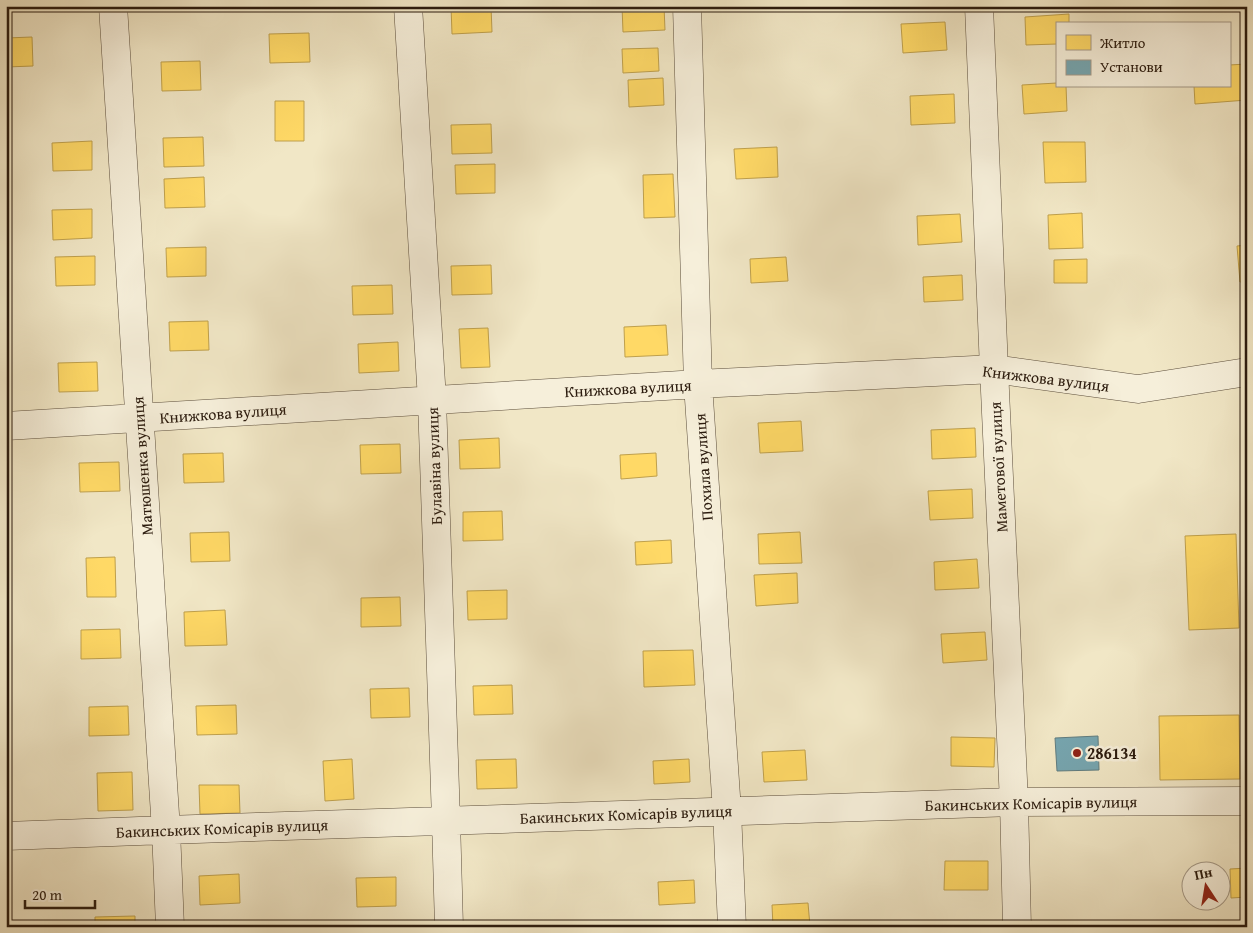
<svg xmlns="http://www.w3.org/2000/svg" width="1253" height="933" font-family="'Gentium Book Plus',serif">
<rect width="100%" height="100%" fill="#f1e7c6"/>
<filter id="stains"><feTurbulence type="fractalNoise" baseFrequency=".004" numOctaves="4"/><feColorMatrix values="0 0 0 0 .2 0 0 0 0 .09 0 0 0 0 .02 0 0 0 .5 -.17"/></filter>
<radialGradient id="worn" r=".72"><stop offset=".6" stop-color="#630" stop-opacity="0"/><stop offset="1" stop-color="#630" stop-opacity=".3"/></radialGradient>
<path fill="#ffd966" stroke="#bfa04c" d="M451,6h40l1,26 -40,2z
M622,6h42l1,24 -42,2z
M1069,14v10h-12v20l-31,1 -1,-28z
M945,22l2,28 -44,3 -2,-29z
M309,33l1,29 -40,1 -1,-29z
M32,37l1,29 -27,1v-29z
M658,48l1,23 -36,2 -1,-24z
M200,61l1,29 -39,1 -1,-29z
M1247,64v36l-52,4 -1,-18h35v-21z
M663,78l1,27 -35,2 -1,-27z
M1057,83v3h9l1,25 -43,3 -2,-29z
M954,94l1,29 -44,2 -1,-29z
M275,101h29v40h-29z
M491,124l1,29 -40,1 -1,-29z
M203,137l1,29 -40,1 -1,-29z
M92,141v29l-39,1 -1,-28z
M1043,142h42l1,40 -41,1z
M777,147l1,30 -42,2 -2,-30z
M495,164v29l-39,1 -1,-29z
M673,174l2,43 -31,1 -1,-43z
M204,177l1,30 -40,1 -1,-29z
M92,209v29l-39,2 -1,-30z
M1082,213l1,35 -34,1 -1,-34z
M960,214l2,28 -44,3 -1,-29z
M1247,245v37h-7l-3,-36z
M206,247v29l-39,1 -1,-29z
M95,256v29l-39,1 -1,-29z
M786,257l2,24 -37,2 -1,-24z
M1087,259v24h-33v-23z
M491,265l1,29 -40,1 -1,-29z
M962,275l1,25 -39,2 -1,-25z
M392,285l1,29 -40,1 -1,-29z
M208,321l1,29 -39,1 -1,-29z
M666,325l2,30 -43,2 -1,-30z
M488,328l2,39 -29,1 -2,-39z
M398,342l1,29 -40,2 -1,-29z
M97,362l1,29 -39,1 -1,-29z
M801,421l2,30 -43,2 -2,-30z
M975,428l1,29 -44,2 -1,-29z
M499,438l1,30 -40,1 -1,-29z
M400,444l1,29 -40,1 -1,-29z
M223,453l1,29 -40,1 -1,-29z
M656,453l1,23 -36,3 -1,-24z
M119,462l1,29 -40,1 -1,-29z
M972,489l1,29 -43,2 -2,-29z
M502,511l1,29 -40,1v-29z
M229,532l1,29 -39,1 -1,-29z
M800,532l2,31 -43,1 -1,-30z
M1236,534l3,94 -50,2 -4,-94z
M671,540l1,23 -36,2 -1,-23z
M115,557l1,40h-29l-1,-39z
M977,559l2,29 -44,2 -1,-28z
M797,573l1,30 -42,3 -2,-31z
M507,590v29l-39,1 -1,-29z
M400,597l1,29 -40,1v-29z
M225,610l2,35 -42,1 -1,-34z
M120,629l1,29 -40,1v-29z
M985,632l2,28 -44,3 -2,-29z
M693,650l2,35 -51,2 -1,-36z
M512,685l1,29 -39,1 -1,-29z
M409,688l1,29 -39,1 -1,-29z
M236,705l1,29 -40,1 -1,-29z
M128,706l1,29 -40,1v-29z
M1239,715l1,64 -80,1 -1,-64z
M951,737l44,1 -1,29 -43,-1z
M805,750l2,30 -43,2 -2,-30z
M352,759l2,40 -29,2 -2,-40z
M516,759l1,29 -40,1 -1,-29z
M689,759l1,23 -36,2 -1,-23z
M132,772l1,38 -35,1 -1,-38z
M199,785h40l1,28 -40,1z
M945,861h43v29h-44z
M1247,868v29l-16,1 -1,-29z
M239,874l1,29 -40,2 -1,-29z
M396,877v29l-39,1 -1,-29z
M694,880l1,23 -36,2 -1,-23z
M808,903l2,23 -37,1 -1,-22z
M135,916v11h-40v-10z"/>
<path fill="#76a5af" stroke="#607c7f" d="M1098,736l1,34 -42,1 -2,-33z"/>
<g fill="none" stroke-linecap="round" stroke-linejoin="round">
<defs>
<path id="minor" d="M113,6l53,824 4,97
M408,6l24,394 14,420 3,107
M687,6l11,378 29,427 5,116
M979,6l15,363 20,433 3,125
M6,426l692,-42 296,-15 144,20 109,-17
M6,836l160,-6 848,-28 233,-1"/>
</defs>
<use href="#minor" stroke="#5c4e3c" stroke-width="29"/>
<use href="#minor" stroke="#f6efda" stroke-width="28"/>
</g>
<circle fill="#8f2418" stroke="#f6efda" stroke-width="2" cx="1077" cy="753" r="5"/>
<g text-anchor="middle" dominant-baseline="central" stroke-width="5" stroke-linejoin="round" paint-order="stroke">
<g font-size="16" fill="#2b1b0e" stroke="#f6efda">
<text transform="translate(1046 378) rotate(7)">Книжкова вулиця</text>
<text transform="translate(628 388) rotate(-3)">Книжкова вулиця</text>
<text transform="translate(223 413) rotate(-4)">Книжкова вулиця</text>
<text transform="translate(142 466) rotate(-94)">Матюшенка вулиця</text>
<text transform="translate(434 466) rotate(-92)">Булавіна вулиця</text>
<text transform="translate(703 467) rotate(-94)">Похила вулиця</text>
<text transform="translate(998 467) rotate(-93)">Маметової вулиця</text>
<text transform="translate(1031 803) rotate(-1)">Бакинських Комісарів вулиця</text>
<text transform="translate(626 814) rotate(-2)">Бакинських Комісарів вулиця</text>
<text transform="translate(222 828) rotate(-2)">Бакинських Комісарів вулиця</text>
</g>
<g font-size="16" font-weight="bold" fill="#2b1b0e" stroke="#f6efda" text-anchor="start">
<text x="1087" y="753">286134</text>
</g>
</g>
<rect width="1253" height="933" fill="none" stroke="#f1e7c6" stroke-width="25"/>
<rect x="8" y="8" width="1238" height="918" fill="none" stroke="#2b1b0e" stroke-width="2.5"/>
<rect x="12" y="12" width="1228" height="908" fill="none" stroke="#2b1b0e"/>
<rect x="1056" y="22" width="175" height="65" fill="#f6efda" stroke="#a59a88"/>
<rect x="1066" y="35" width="25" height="15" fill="#ffd966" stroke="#a59a88"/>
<text x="1100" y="48" font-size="15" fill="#2b1b0e">Житло</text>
<rect x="1066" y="60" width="25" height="15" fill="#76a5af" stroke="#a59a88"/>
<text x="1100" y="72" font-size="15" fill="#2b1b0e">Установи</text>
<g transform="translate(1206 886) rotate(348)"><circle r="24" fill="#f6efda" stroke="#a59a88"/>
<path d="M0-4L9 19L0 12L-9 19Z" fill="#8f2418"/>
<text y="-8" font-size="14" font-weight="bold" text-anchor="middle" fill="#2b1b0e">Пн</text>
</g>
<path d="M25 900v8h70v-8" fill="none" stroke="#2b1b0e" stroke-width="2.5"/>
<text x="32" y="900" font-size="15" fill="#2b1b0e" stroke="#f6efda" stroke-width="4" paint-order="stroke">20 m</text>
<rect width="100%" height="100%" filter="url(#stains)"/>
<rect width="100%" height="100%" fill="url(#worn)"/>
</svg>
